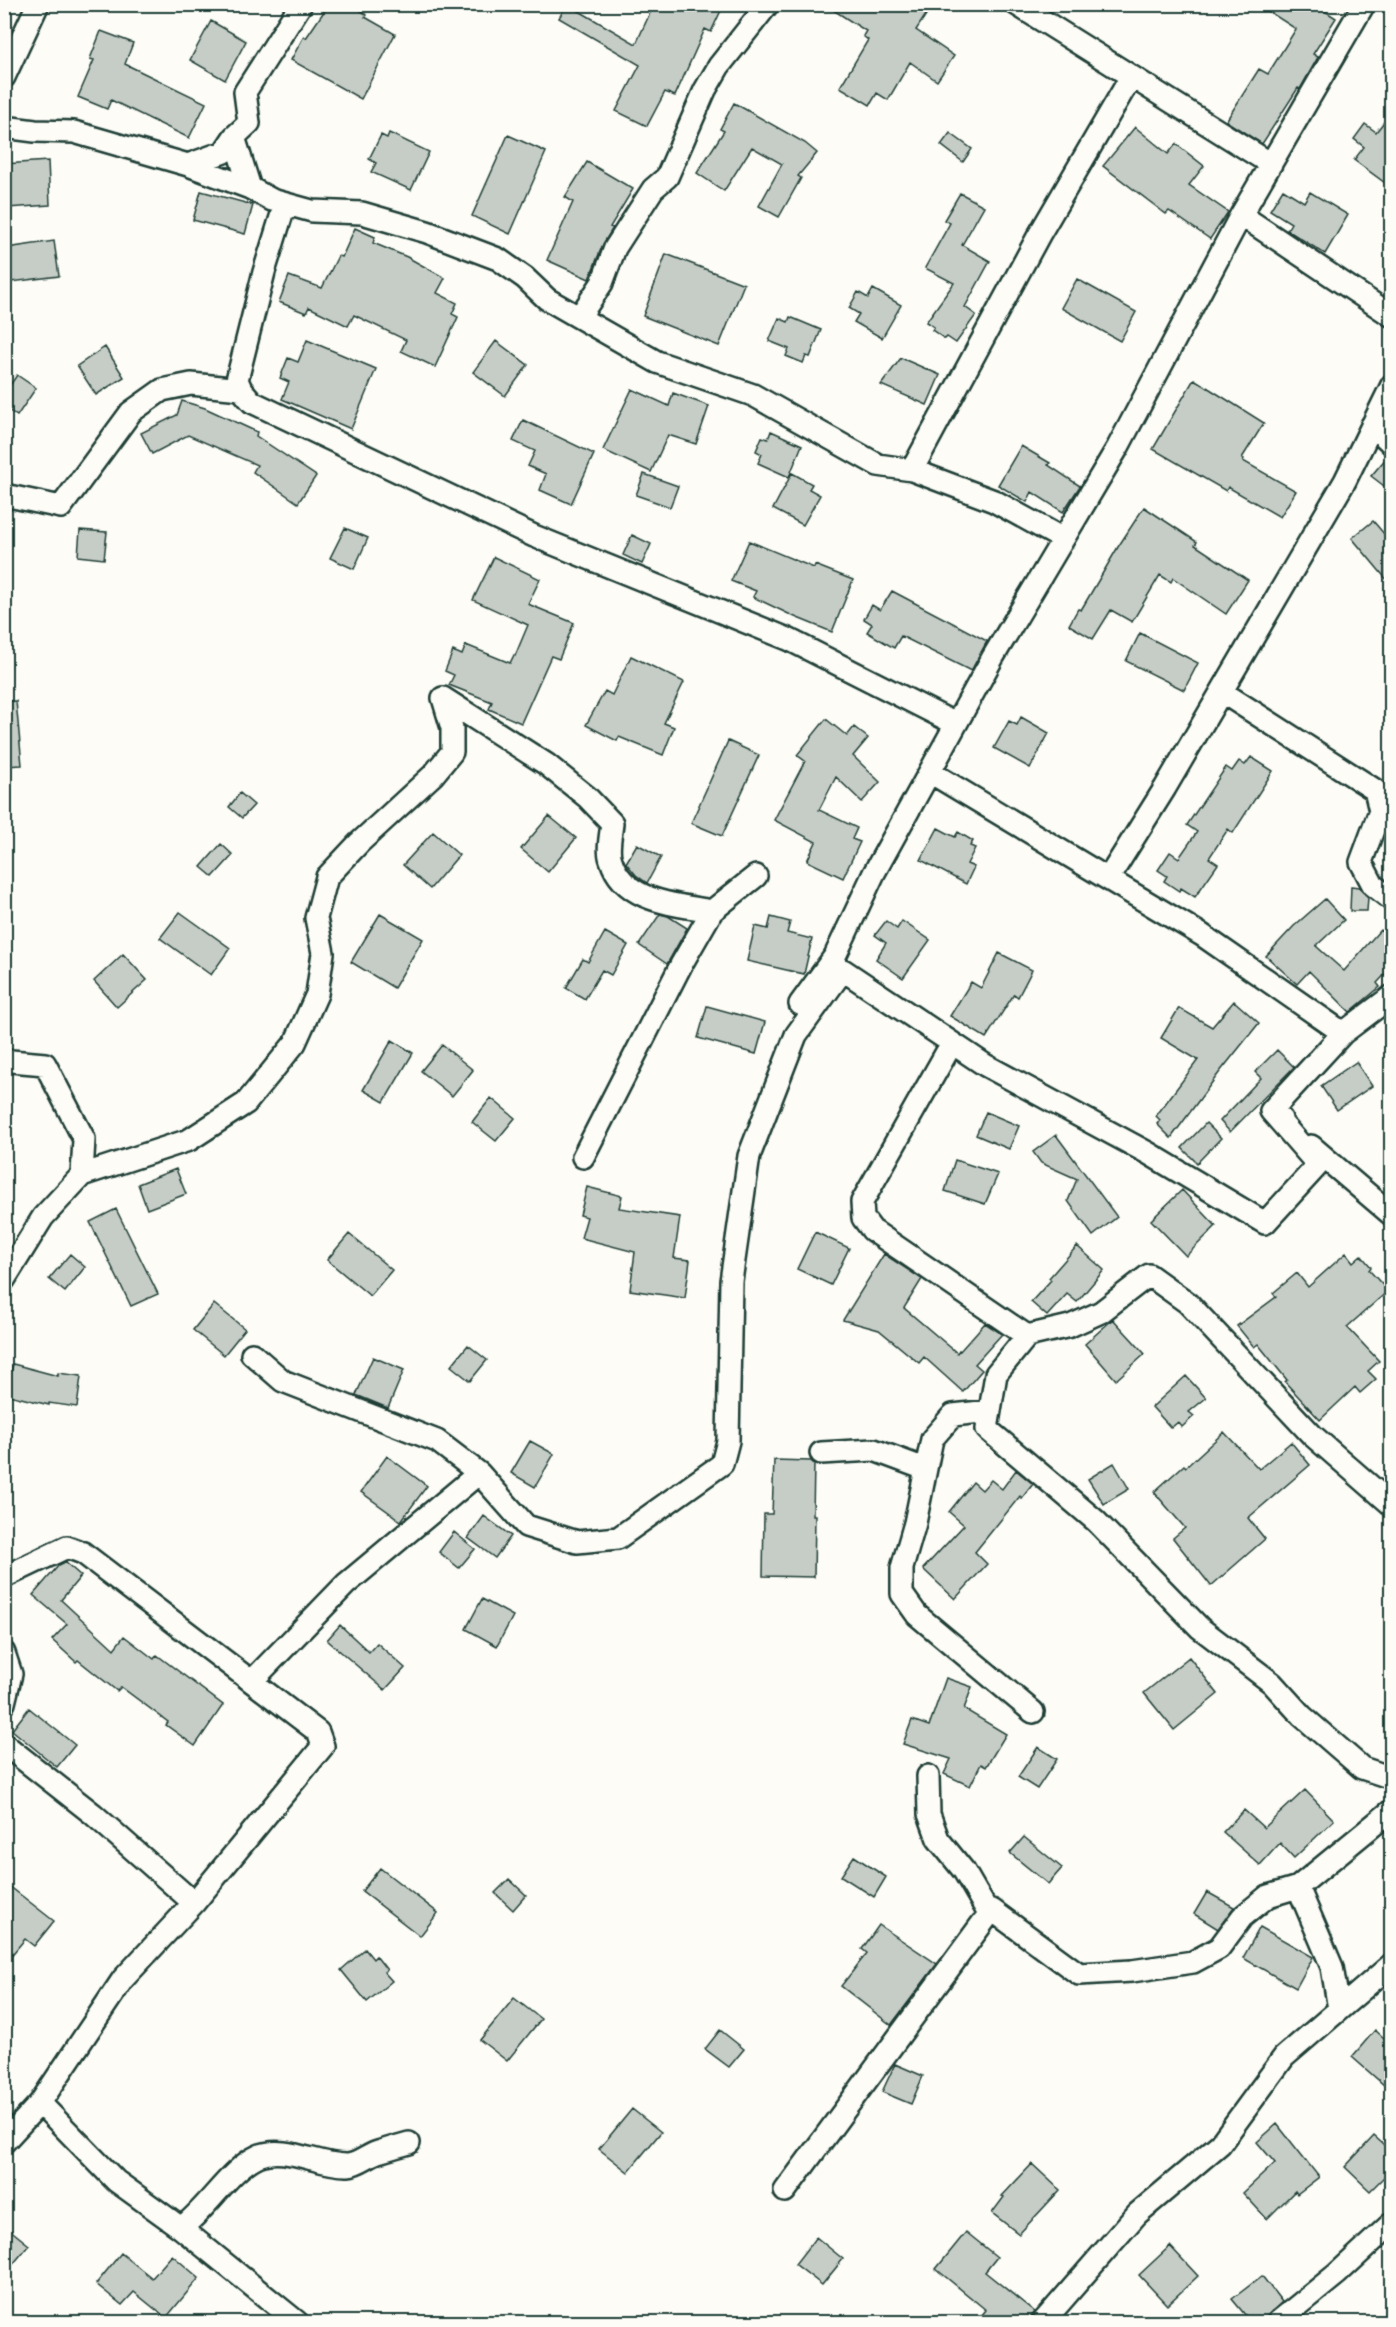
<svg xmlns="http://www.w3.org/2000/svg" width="1396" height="2327" font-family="'Balsamiq Sans',sans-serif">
<rect width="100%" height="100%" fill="#fdfcf7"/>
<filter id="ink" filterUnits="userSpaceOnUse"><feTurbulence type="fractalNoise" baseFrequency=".0167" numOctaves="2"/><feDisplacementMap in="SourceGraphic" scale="12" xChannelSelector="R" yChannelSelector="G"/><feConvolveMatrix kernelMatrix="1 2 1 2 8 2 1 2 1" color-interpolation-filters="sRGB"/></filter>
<g filter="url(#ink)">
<path fill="#c6cdc7" stroke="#1f3d34" stroke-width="1.5" d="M329,4h22l16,11 -2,2 30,17 -34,65 -70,-39 13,-24 2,2z
M567,4l69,40 18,-40h70l-13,28 -6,-3 -30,67 -10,-4 -18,34 -31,-15 24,-46 -81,-47z
M824,4h109l-17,26 38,26 -17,25 -27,-19 -22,38 -11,-7 -7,12 -30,-18 28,-47 -5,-4 3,-5z
M1257,4h57l22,14 -23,36 5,3 -18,32 -2,-1 -36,56 -36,-23 33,-52 9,5 28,-45z
M211,21l35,20 -21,39 -35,-20z
M101,31l32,12 -8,21 81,39 -17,35 -78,-38 -4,9 -29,-12 16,-37 -4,-1z
M734,103l71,40 12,10 -19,23 3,2 -22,39 -20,-11 23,-42 -30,-17 -28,44 -27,-18 27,-42 -4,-2z
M1392,112v76l-38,-28 10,-13 -10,-8 11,-15 11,8z
M1135,127l33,27 8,-10 28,22 -15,19 39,27 -18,27 -41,-28 -3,3 -63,-48z
M389,133l40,19 -18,38 -40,-18 5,-9 -7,-4 12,-24 6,3z
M950,133l22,16 -9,13 -22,-17z
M508,135l38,17 -36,82 -38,-18z
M48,161l2,44 -43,3 -3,-44z
M587,162l46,27 -23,38 3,1 -10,16 -14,35 -42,-19 26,-58 -8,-5z
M1283,189l21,13 6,-10 38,23 -23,39 -38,-24 4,-7 -21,-13z
M201,191l52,14 -8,29 -52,-14z
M960,193l24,13 -22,39 28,16 -25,46 11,8 -20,28 -9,-6 -2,2 -13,-9 2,-3 -8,-5 28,-39 -29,-15 25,-45 -6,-3z
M355,228l20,9 -2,6 34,14 38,21 -8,15 20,10 -5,11 6,3 -23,50 -34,-16 5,-11 -52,-25 -6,11 -39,-19 -3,6 -27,-11 10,-26 33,12 16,-32 4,1z
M54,241l5,35 -48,6 -4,-34z
M666,254l78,30 -25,62 -76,-30z
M1077,279l59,33 -16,29 -59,-33z
M873,289l28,16 -19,33 -28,-16 5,-8 -10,-6 9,-16 10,6z
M790,317l31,13 -11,27 -4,-1 -3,7 -17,-7 3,-7 -20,-8 10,-23 9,4z
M307,340l69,29 -25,60 -69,-30 7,-17 -9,-4 8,-20 10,4z
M496,341l32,24 -23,31 -32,-24z
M105,347l19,30 -28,18 -19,-29z
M901,358l39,17 -13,30 -46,-20z
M17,375l19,13 -19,28 -13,-9v-13z
M1194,379l70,44 -22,35 2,1 -1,2 53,30 -16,26 -52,-30 -2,4 -73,-42z
M632,389l37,17 4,-13 36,13 -13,38 -28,-9 -17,37 -48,-22z
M182,401l23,7 52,24 -1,4 60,40 -18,27 -45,-31 4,-7 -69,-30 -36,19 -11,-21 36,-18z
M523,420l71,34 -23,50 -31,-14 6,-16 -18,-8 7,-15 -22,-10z
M771,431l31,14 -13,32 -31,-14 4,-9 -6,-3 6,-14 6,2z
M1021,446l29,17 -2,2 32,21 -17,26 -31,-20 -5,10 -29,-17z
M1388,456h4v36l-21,-16z
M792,473l20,11 -3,5 11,6 -17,30 -30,-16z
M644,474l34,12 -8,21 -34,-12z
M1144,507l53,35 -2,3 53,35 -22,34 -53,-36 -2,4 -11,-7 -28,47 -21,-12 -18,29 -24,-14 9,-16 3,1 37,-63z
M1373,521l19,22v43l-40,-48z
M345,528l23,10 -14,31 -24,-11z
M80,530l27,2 -3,27 -26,-3z
M632,535l19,9 -9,20 -19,-9z
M749,541l65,27 1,-3 38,15 -21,52 -37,-15 -42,-20 3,-6 -25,-10z
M494,557l46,22 -12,25 46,19 -15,36 -8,-3 -30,67 -32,-14 3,-7 -43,-17 5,-10 -9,-4 8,-20 9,4 4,-10 44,18 4,-8 1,1 13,-31 -55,-25z
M892,591l95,50 -16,30 -70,-35 -7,12 -27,-16 5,-8 -8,-5 8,-14 8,5z
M1140,633l58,30 -14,27 -58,-29z
M631,656l53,26 -20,41 10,4 -11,28 -44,-18 -2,4 -31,-16 19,-34 7,4z
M4,701h12l6,64 -18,1z
M1021,717l28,16 -19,35 -36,-20 15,-27 8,4z
M826,719l21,17 7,-9 14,11 -15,18 27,26 -18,20 -26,-25 -17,33 38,18 -5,11 8,3 -17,36 -36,-17 9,-19 -42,-22 31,-59 -8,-6z
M728,741l31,14 -37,81 -31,-13z
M1251,757l22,14 -40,62 -5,-4 -19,29 9,6 -23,33 -14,-9 -2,3 -15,-10 3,-5 -9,-6 12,-18 9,6 18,-26 -10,-7 39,-58 6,4 7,-10 6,4z
M240,793l14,12 -12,13 -13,-11z
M549,816l27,22 -28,34 -27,-23z
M938,828l17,9 3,-5 15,9 -3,5 5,2 -8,16 7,3 -8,17 -45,-24z
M433,832l26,23 -29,34 -27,-24z
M221,844l12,11 -20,22 -12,-10z
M637,844l24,13 -14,26 -11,-8 -10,-12z
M1351,886l8,1 9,10 -1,14h-17z
M1325,899l19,21 -28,26 28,25 36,-41 12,10v27l-15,16 3,4 -30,25 -41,-41 -12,13 -31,-28 28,-30z
M180,912l50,36 -19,27 -51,-37z
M380,914l43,25 -29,49 -43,-26z
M660,914l8,2 19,12 -20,36 -28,-19z
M771,917l19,5 -3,11 25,6 -8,35 -57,-13 8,-35 13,3z
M886,921l11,8 5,-8 28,19 -27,38 -27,-19 10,-16 -11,-8z
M605,932l23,13 -17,30 -9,-5 -17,29 -19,-11 17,-29 5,3z
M999,953l33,17 -14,27 -4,-3 -28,44 -36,-22 21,-34 10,6z
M123,954l24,26 -30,27 -23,-26z
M1234,1001l25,22 -40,50 -48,65 -14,-14 3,-4 -4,-4 42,-56 -37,-22 18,-30 33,19z
M707,1006l58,16 -9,32 -58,-16z
M392,1040l21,13 -29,49 -21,-12z
M442,1045l31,25 -21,26 -31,-25z
M1277,1050l17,17 -64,65 -10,-11 41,-43 -6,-6z
M1356,1062l16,24 -35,24 -16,-24z
M491,1098l24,20 -19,23 -24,-19z
M986,1112l33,14 -10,23 -33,-14z
M1206,1123l15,15 -24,25 -15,-15z
M1056,1135l61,82 -24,19 -25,-35 9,-22 -36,-16 -8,-11z
M955,1160l43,14 -13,30 -40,-13z
M176,1169l10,25 -39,15 -9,-25z
M587,1187l35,9 -3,12 61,9 -6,41 16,2 -5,38 -55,-8 5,-38 -54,-14 6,-21 -7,-2z
M1182,1190l34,36 -30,30 -35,-36z
M116,1209l42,85 -27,12 -41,-84z
M815,1232l34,16 -18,37 -34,-16z
M349,1234l43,36 -22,26 -43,-36z
M1077,1246l27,24 -27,32 -10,-8 -20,22 -16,-14 20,-22 -2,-2z
M1346,1253l7,9 8,-7 10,12 -2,3 19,21 -41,36 32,34 -11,10 8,8 -16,14 -5,-6 -35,33 -35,-38 2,-2 -29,-36 -4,3 -17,-21 39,-29 -3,-4 24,-20 11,14z
M70,1254l15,13 -20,25 -16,-13z
M884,1254l38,25 -18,29 53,45 2,-3 1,1 25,-28 17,11 -27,30 7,6 -19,22 -39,-35 -5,6 -40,-33 -36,-10z
M214,1304l31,25 -21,26 -31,-25z
M1113,1319l32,35 -29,26 -31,-36z
M468,1345l19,15 -17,21 -19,-15z
M373,1357l31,13 -16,38 -32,-13z
M13,1364l45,12v-3l23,3 -4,31 -28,-4v2l-44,-11z
M1186,1376l20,22 -17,14 5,4 -12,11 -4,-5 -7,6 -19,-21z
M1224,1432l35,37 32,-27 19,23 -62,53 17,21 -54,47 -38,-48 12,-10 -31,-36 30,-27 2,2z
M530,1441l24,13 -19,33 -24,-14z
M387,1456l40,30 -26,35 -40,-29z
M774,1460l37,1 3,3 -1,51h2l-1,62 -51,-1 1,-62h8z
M1114,1463l15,26 -25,15 -16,-25z
M1016,1470l17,14 -11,14 -2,-2 -45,56 12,12 -32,35 -32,-30 41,-44 -15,-13 24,-30 9,8 9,-10 11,9z
M484,1516l27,20 -16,22 -27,-20z
M454,1532l21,17 -16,19 -20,-16z
M65,1562l16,14 -20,24 53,49 10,-13 30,23 3,-4 66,50 -28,41 -29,-21 2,-3 -47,-35 -4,4 -39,-31 -2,2 -24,-22 15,-16 -34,-29 26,-30z
M482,1599l31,17 -16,30 -31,-17z
M340,1625l29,27 8,-9 28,25 -20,22 -58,-50z
M1189,1657l29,37 -44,36 -30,-37z
M946,1678l26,9 -8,22 42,25 -20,33 -5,-3 -11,22 -26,-12 7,-15 -48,-15 9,-24 17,6z
M29,1708l46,37 -18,22 -45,-37z
M1038,1747l19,12 -20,30 -19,-12z
M1305,1790l29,30 -40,38 -14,-15 -20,22 -37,-33 21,-22 20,18z
M1024,1837l38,31 -14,16 -38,-31z
M854,1856l32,21 -12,20 -33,-21z
M380,1868l58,45 -18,23 -58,-45z
M509,1879l17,16 -13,15 -18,-17z
M4,1882l50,39 -20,25 -9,-7 -21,25z
M1207,1892l27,15 -16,22 -24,-15z
M879,1925l58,39 -46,61 -50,-39 26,-33 -5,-4z
M1260,1927l53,30 -17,31 -53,-30z
M365,1949l8,10 3,-3 11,14 -3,2 8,9 -25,21 -26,-32z
M514,1998l27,21 -34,42 -27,-21z
M720,2030l24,19 -15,18 -24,-18z
M1375,2030l17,15v47l-40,-35z
M895,2064l28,12 -12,28 -29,-12z
M632,2109l29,23 -33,40 -29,-23z
M1277,2124l42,53 -22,17 -2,-3 -28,28 -24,-26 32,-30 -18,-21z
M1374,2136l18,16v17l-22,22 -25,-24z
M1032,2164l28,26 -41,44 -27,-21 12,-16 -2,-1z
M4,2225l25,20 -25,30z
M966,2232l31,25 -12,15 50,40 -8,10h-51l10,-12 -50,-41z
M816,2237l27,22 -21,26 -27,-21z
M1170,2246l28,30 -31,29 -28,-30z
M121,2253l31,25 20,-23 27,23 -33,40 -32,-26 -12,13 -26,-21z
M1262,2276l20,26 -12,11 -5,9h-14l-19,-23z"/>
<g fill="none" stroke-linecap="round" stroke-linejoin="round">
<defs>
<path id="minor" d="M1016,4l255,160
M1364,4l-123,211 151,101
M4,77l34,-73
M4,127l31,4 39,1 114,33 62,23 22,12 40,11 50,2 65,19 71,27 27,19 22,21 110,63 96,33 125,70 34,5 82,31 69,38
M234,137l16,51
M188,165l36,-13 10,-15 15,-14 -4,-31 56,-88
M285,204l-21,68 -27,108 4,9 11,13 282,134 254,103 168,85
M580,316l22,-33 13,-35 38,-59 14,-12 38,-87 14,-24 49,-62
M1372,425l20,19
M912,470l127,-235 92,-158
M4,495l57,12 70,-95 31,-22 29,-6 50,5
M1222,692l153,98 5,21 -19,51 12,23 19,15
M443,698l103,66 41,33 25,26c-1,11 -5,27 -1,37 13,43 65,44 101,51
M930,772l178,107
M800,1004l35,-48 39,-83 119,-216 125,-210 123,-232
M1343,1033l49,-37
M952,1043l-90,159 1,16 9,12 155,106
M4,1063l7,-2 34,3 39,75 -2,36 -39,42 -39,63
M1281,1119l-10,-8 72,-78 -141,-98 -94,-56 57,-91 180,-307 47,-96
M1311,1146l81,69
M583,1157l98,-192 31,-54 44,-35
M82,1175l107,-35 57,-37 49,-60 22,-49 6,-41 -7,-35 11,-41 32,-34 74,-68 19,-23v-24l-9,-30
M252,1354l31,27 154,60 42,32 47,53 51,16 41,-4 104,-74 6,-23 3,-160 18,-125 47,-121 47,-65 142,95 163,88 117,70 53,-58 -47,-54
M990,1411l-37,4 -21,24 -17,84 -13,45v26l15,21 116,97
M821,1453l53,-3 51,19
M1392,1505l-80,-70 -124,-132 -39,-28 -48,37 -31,14 -43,10 -31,38 -9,55 109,92 104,107 72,55 30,33 60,52 30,10
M4,1577l63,-30 16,6 235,179 5,14 -129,157 -71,76 -83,124 -36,39
M4,1653l7,21 -7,29
M252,1681l94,-97 133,-111
M4,1744l89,70 101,89
M928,1776l1,38 9,25 26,32 25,43
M1298,1887l34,80 7,42
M40,2103l76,78 65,47 116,94
M785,2191l207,-281 87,64 53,-3 61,-9 26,-14 23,-31 26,-21 30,-9 94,-77
M181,2228c27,-20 49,-59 77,-72 27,-12 61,10 90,9 11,-1 20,-10 30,-13 10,-3 20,-6 31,-9
M1043,2322l94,-108 83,-70 64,-87 108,-93
M1278,2322l59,-48 55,-51"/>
</defs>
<use href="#minor" stroke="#1f3d34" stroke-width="26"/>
<use href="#minor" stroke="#fdfcf7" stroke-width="21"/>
</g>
</g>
<rect width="1396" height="2327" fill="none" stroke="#fdfcf7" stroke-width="24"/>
<rect x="12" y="12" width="1372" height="2303" fill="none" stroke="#1f3d34" stroke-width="2" filter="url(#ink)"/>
</svg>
